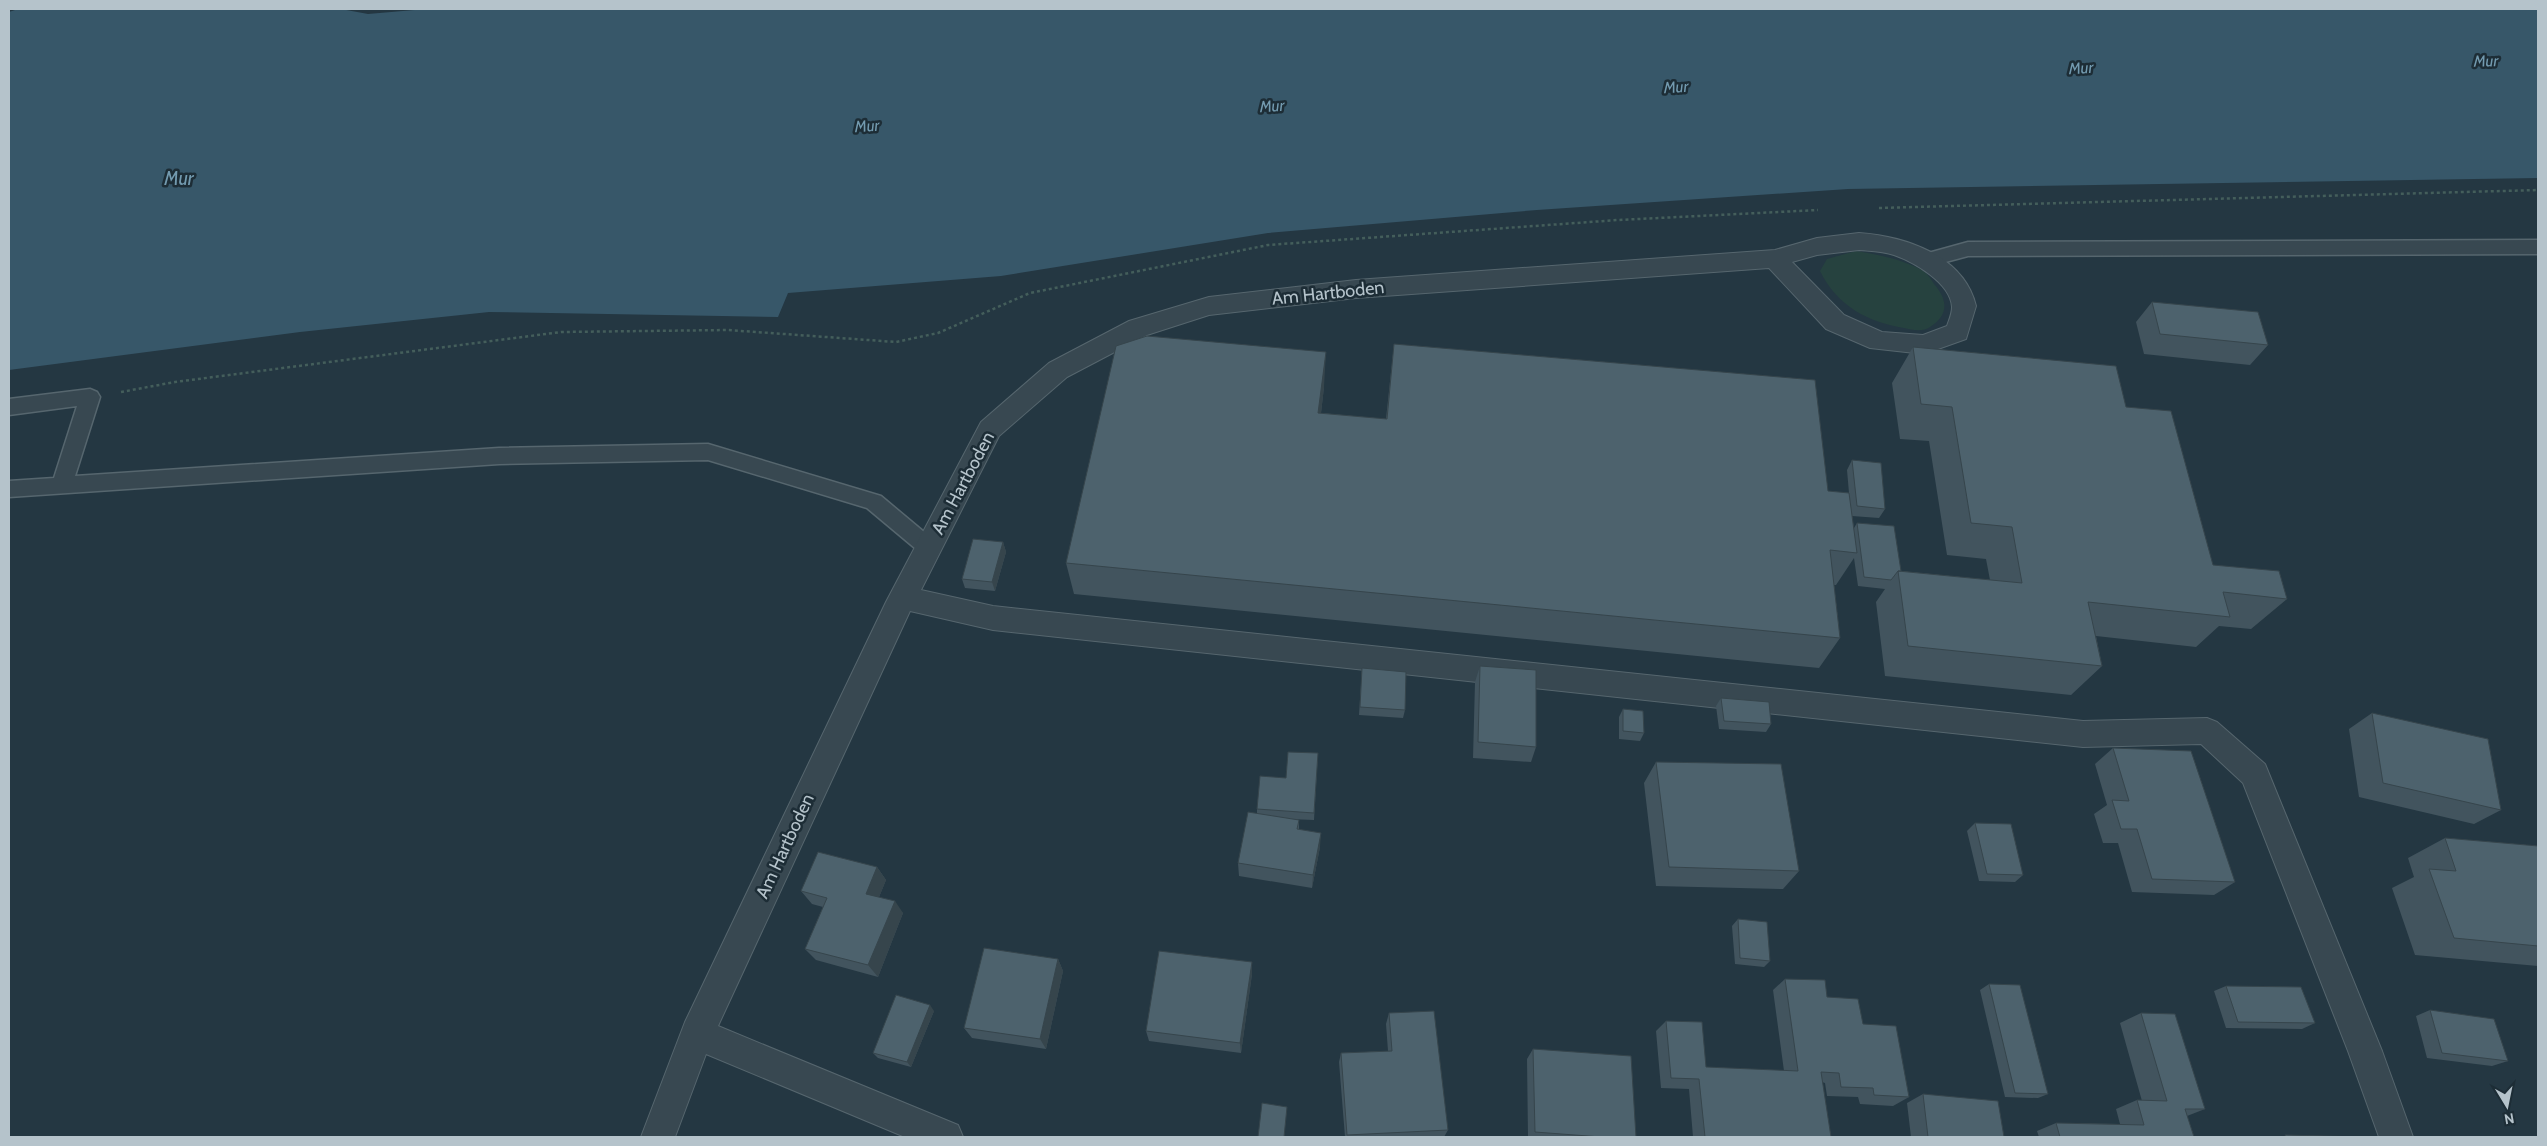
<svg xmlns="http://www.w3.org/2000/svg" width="2547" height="1146" font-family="Cabin,sans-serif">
<rect width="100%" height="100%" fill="#243742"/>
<path fill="#26423f" d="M1856,251c23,4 45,8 66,19 5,3 9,9 12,14 14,16 15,31 -4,43 -7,5 -18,3 -26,1 -36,-6 -67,-22 -84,-57l7,-12z"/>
<path fill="#375769" d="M18,9h323l27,5 58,-5h2112v169l-690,11 -311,21 -269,23 -267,43 -213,17 -10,24 -289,-5 -189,20 -291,38v-358z"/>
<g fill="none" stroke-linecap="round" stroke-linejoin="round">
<defs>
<path id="service" d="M2538,240v14l-570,2 -41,11 -6,-2 -3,-5 3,-5 47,-13z
M90,389l7,3 3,5 -25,79 424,-28 209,-4 173,52 55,46 4,6 -4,6 -7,3 -7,-3 -55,-46 -159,-48 -209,4 -490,33v-16l45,-3 23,-72 -68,9v-16z"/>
<path id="minor" d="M1859,233c45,3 105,22 117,73l-10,33 -42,15 -54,-6 -44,-19 -57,-61 -413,30 -147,17 -62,20 -80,42 -68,59 -78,154 72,16 1090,115 124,-3 10,4 48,42 117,287 31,86h-34l-31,-86 -105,-268 -42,-39 -118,3 -1090,-117 -83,-19 -192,415 240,99 5,12h-58l-199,-83 -31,83h-34l44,-115 201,-420 95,-180 68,-59 80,-42 80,-24 147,-17 419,-30 42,-12zM1859,250c12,1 23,1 35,5 20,7 57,28 58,52 0,7 -3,13 -5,19l-24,9 -41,-3 -38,-17 -52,-53 25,-7z"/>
</defs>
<use href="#service" stroke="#56666e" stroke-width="3"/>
<use href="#minor" stroke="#56666e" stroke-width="2"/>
<path stroke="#445e5b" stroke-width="2.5" stroke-dasharray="3 3" stroke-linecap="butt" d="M1879,208l659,-18
M121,392l54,-10 386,-50 167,-2 168,12 42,-9 92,-40 238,-48 350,-25 200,-10"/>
<use href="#service" fill="#384851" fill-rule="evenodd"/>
<use href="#minor" fill="#384851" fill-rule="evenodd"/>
</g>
<path fill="#42545e" d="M2152,302l116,43 -18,20 -106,-11 -8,-32z
M1394,344l434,147 21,2 -2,-23 5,-10 33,49 -6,9 -27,-2 2,12 3,-5 44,48 89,9 -4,-21 -39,-4 -18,-114 -29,-2 -8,-56 21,-36 213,60 87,158 74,34 -36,30 -32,-3 -23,21 -100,-11 6,30 -31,29 -186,-19 -9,-74 9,-13 -27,-3 -4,-28 -18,27h-2l6,53 -21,30 -745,-74 -8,-31 258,-176 -3,26 65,6z
M1003,542l3,10 -11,39 -30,-3 -3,-9z
M1480,666l56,81 -5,15 -58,-4 2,-76z
M1362,668l43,42 -2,8 -44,-3z
M1721,698l50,26 -5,8 -47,-3 -3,-23z
M1623,709l21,24 -4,8 -21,-2v-22z
M2372,713l129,97 -27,14 -115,-27 -10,-68z
M2113,748l122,134 -21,13 -82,-3 -14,-49h-15l-9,-29 13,-9 -12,-41z
M1318,753l-4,67 -25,-1 10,1v9l21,18 -8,41 -73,-12 -1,-13 19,-50v-4l29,-31z
M1656,762l143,109 -16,18 -127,-3 -12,-103z
M1975,823l48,52 -8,7 -36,-1 -12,-50z
M2445,838l93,8v120l-123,-11 -23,-67 22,-11 -6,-19z
M877,867l9,13 -7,17 24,16 -25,64 -62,-17 -11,-11 18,-42 -11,-3 -11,-13z
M1738,919l32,42 -6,6 -29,-3 -3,-38z
M1058,959l5,12 -17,78 -74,-11 -8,-10z
M1252,974l-11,79 -92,-12 -3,-10z
M1785,979l42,18 36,27 46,73 -16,9 -33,-2 -2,-7 -31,-1 -2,-13 -3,-1 9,55h-138l-4,-48 -28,-1 -5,-57 10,-10 40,46 78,4 -11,-81z
M1989,984l59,110 -10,4 -33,-1 -25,-107z
M2226,986l89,37 -13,6 -76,-1 -12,-37z
M2430,1010l78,51 -16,5 -65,-8 -11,-42z
M934,1011l-23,56 -33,-9 -5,-5z
M1389,1013l59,117 -4,7h-99l-6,-75 2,-9 47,-2 -2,-27z
M2141,1013l64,96 -18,7 7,21h-155l-2,-6 19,-8 64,1 -4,-15 21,-9 5,1 -22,-78z
M1533,1049l103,88h-108l-1,-78z
M1923,1094l81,43h-93l-4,-34z"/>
<path fill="#36454c" d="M1326,352l-2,35 -7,60 1,-34z
M1003,542l3,10 -11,39 -3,-9z
M1321,833l-1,14 -8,41 1,-13z
M877,867l9,13 -11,27 -9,-13z
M895,901l8,12 -25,64 -10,-12z
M1058,959l5,12 -17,78 -6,-10z
M1252,962v12l-11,79 -1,-10z
M930,1005l4,6 -23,56 -4,-5z"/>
<path fill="#4d626d" stroke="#36454c" d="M2152,302l106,10 10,33 -108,-11z
M1147,336l179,16 -8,61 69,6 7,-75 421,36 13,111 21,2 8,60 -27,-3 10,88 -774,-75 50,-217z
M1913,347l203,19 10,41 45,4 42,154 66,6 8,28 -64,-7 7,25 -142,-15 14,64 -194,-20 -10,-75 124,12 -10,-56 -41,-4 -19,-116 -31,-3z
M1852,460l29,3 4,46 -28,-3z
M1857,523l37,3 7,45h-3l-7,9 -27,-3z
M973,539l30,3 -11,40 -30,-3z
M1480,666l56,4v77l-58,-5z
M1362,668l44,4 -1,38 -45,-3z
M1721,698l48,4 2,22 -47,-3z
M1623,709l20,2 1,22 -21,-2z
M2372,713l116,26 13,71 -118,-27z
M2113,748l78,3 44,131 -83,-3 -15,-50h-16l-9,-29 17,1z
M1288,752l30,1 -4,60 -57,-4 3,-33 26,2z
M1656,762l125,2 18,107 -130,-4z
M1248,812l51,8 -2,9 24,4 -8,42 -75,-12z
M1975,823l36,1 12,51 -36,-1z
M2445,838l93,8v100l-84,-8 -25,-69 27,2z
M818,852l59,15 -11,27 29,7 -27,64 -63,-16 22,-51 -26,-7z
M1738,919l29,3 3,39 -30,-3z
M984,948l74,11 -18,80 -76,-11z
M1159,951l93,11 -12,81 -94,-12z
M1785,979l40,1 2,17 31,2 5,25 33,2 13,71 -35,-2 -1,-7 -32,-1 -2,-14 -18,-1 10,65h-126l-6,-58 -28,-1 -5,-57 36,1 4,45 92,4z
M1989,984l31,1 28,109 -33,-1z
M2226,986l75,1 14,36 -77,-1z
M896,995l34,10 -23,57 -34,-9z
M2430,1010l64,9 14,42 -66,-8z
M1434,1011l14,119 -101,5 -6,-82 51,-2 -3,-38z
M2141,1013l34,1 30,95h-20l9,28h-134l-4,-14 88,2 -7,-25 30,1z
M1533,1049l98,7 5,81h-35l-66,-5z
M1923,1094l75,7 6,36h-76z
M1262,1103l25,4 -3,30h-26z
M2285,1135l78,2h-77z"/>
<g text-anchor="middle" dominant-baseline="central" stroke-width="5" stroke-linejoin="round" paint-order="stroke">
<g font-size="16" font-style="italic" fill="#739bb0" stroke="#1d2d36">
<text transform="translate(2486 61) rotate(-1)">Mur</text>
<text transform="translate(2081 68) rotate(-3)">Mur</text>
<text transform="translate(1676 87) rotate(-3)">Mur</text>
<text transform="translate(1272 106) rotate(-3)">Mur</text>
<text transform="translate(867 126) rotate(-4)">Mur</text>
</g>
<g font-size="18" fill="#b5c3cb" stroke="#1d2d36">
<text transform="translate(1328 293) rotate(-6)">Am Hartboden</text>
<text transform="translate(963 483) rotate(-62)">Am Hartboden</text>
<text transform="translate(785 846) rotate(-65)">Am Hartboden</text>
</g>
<g font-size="19" font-style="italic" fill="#739bb0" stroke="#1d2d36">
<text x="179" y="178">Mur</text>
</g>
</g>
<rect width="2547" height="1146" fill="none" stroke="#b5c3cb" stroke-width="20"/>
<g transform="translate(2507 1106) rotate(170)" stroke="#1d2d36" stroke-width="4" paint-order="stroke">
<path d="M0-4L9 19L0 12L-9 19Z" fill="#b5c3cb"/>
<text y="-8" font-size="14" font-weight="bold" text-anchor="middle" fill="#b5c3cb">N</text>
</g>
</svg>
